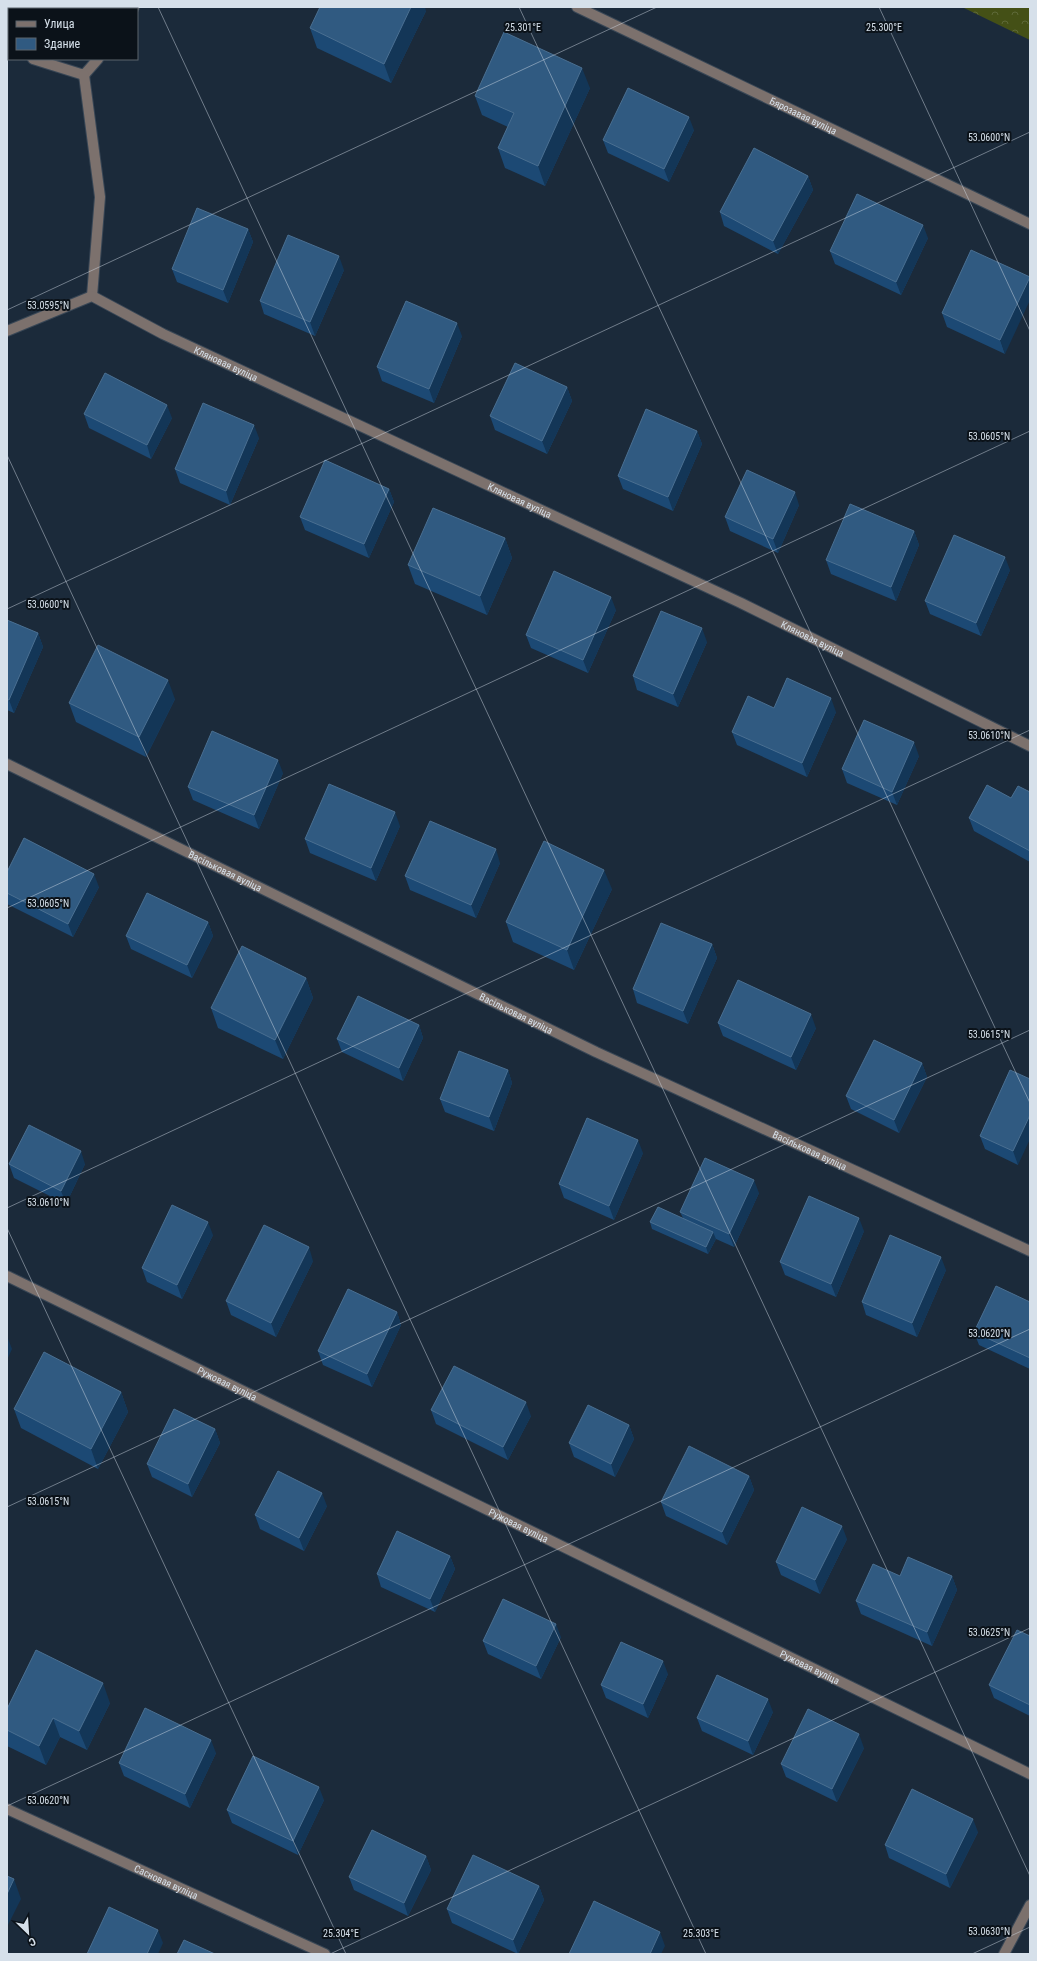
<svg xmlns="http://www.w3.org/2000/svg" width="1037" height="1961" font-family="'Roboto Condensed',sans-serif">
<defs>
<pattern id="forest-crowns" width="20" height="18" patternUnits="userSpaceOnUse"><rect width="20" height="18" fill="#445016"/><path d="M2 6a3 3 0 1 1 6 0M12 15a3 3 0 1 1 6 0" fill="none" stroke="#5e6938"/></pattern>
</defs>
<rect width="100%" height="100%" fill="#1b2a3a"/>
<path fill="url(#forest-crowns)" d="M962,7h68v33z"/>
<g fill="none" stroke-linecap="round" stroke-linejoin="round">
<defs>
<g id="minor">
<path id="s1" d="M577,7l453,217"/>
<path d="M133,9l1,-2"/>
<path d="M7,51h2"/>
<path d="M33,59l51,16 14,-16"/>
<path d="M84,75l16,122 -8,99"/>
<path id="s2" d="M7,331l85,-35 71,38 578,269 289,143"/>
<path id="s3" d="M7,764l589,288 434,199"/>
<path id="s4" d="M7,1276l1023,498"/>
<path id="s5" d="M7,1809l318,145"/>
<path d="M1004,1954l26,-49"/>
</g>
</defs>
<use href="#minor" stroke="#394756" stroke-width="12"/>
<use href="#minor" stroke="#7c716d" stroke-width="10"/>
</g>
<path fill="#1c4974" d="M426,11l-35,72 -74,-35 -7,-20z
M590,88l-45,98 -40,-18 -7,-20 10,-21 -26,-12 -7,-19z
M694,130l-25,52 -61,-29 -5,-13z
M808,176l5,14 -35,64 -54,-28 -4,-14z
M248,229l5,13 -25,61 -51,-21 -5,-13z
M928,238l-27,57 -66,-31 -5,-13z
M971,250l34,104 -58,-27 -5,-14z
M344,270l-29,66 -51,-22 -4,-13z
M462,336l-28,67 -52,-22 -5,-14z
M567,387l5,14 -25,53 -52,-24 -5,-14z
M84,414l88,4 -21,41 -62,-31z
M697,431l5,13 -29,67 -50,-22 -5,-13z
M259,438l-29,67 -50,-22 -5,-14z
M389,489l5,13 -25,56 -64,-28 -5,-13z
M799,505l-21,48 -48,-22 -5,-14z
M914,531l5,14 -23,56 -65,-27 -5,-14z
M505,538l7,20 -25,57 -72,-31 -7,-19z
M1010,570l-29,66 -51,-22 -5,-13z
M616,610l-28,63 -57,-25 -5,-13z
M7,620l31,13 5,14 -29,66 -7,-3z
M707,642l-29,65 -41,-17 -4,-14z
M175,699l-29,58 -70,-35 -7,-19z
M836,712l-29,65 -70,-32 -5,-13z
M919,756l-22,49 -50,-22 -5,-14z
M283,773l-24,56 -66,-29 -5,-13z
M1030,792v70l-56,-31 -5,-13 42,-20z
M400,826l-24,55 -66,-28 -5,-14z
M500,863l-24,55 -66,-28 -5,-14z
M7,872l92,15 -26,50 -66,-33z
M612,889l-38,81 -61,-28 -7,-20z
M208,922l5,14 -21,42 -61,-29 -5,-13z
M712,944l5,14 -29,66 -51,-21 -4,-14z
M306,978l7,20 -30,61 -65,-31 -7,-20z
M718,1023l98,5 -20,42 -73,-34z
M419,1025l4,13 -20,43 -61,-29 -5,-13z
M922,1063l5,14 -28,56 -48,-24 -5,-13z
M508,1070l4,13 -18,48 -49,-19 -5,-13z
M1010,1070l8,95 -33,-16 -5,-13z
M643,1153l-29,67 -50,-22 -5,-14z
M9,1164h76l-19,40 -52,-26z
M759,1193l-25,54 -18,-8 -8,15 -56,-25 -2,-7 33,-4 -3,-6z
M864,1231l-28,66 -51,-22 -5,-13z
M213,1235l-31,64 -35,-17 -5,-14z
M313,1261l-37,76 -45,-22 -5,-14z
M946,1270l-29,67 -51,-22 -4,-13z
M1030,1302v67l-51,-24 -5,-13z
M397,1312l4,13 -29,62 -49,-22 -5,-14z
M121,1392l7,20 -30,57 -77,-41 -7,-19z
M431,1410l100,6 -23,44 -72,-36z
M629,1425l5,14 -19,38 -41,-20 -5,-14z
M215,1429l5,14 -28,54 -40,-20 -5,-13z
M749,1476l5,14 -27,55 -61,-29 -5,-14z
M327,1506l-23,45 -44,-22 -5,-14z
M847,1539l-27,55 -39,-19 -5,-13z
M450,1556l5,13 -20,43 -54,-25 -4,-13z
M900,1576h52l5,14 -25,56 -71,-32 -5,-13z
M1030,1636v80l-36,-18 -5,-13z
M561,1637l-20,42 -53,-25 -5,-13z
M668,1674l-20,44 -42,-20 -5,-13z
M110,1703l-23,47 -27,-13 -14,28 -39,-19v-37z
M773,1712l-20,43 -51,-24 -5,-13z
M864,1748l-27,54 -51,-25 -5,-13z
M216,1753l-26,55 -66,-32 -5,-13z
M324,1800l-26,55 -66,-32 -5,-13z
M978,1832l-28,56 -61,-30 -4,-13z
M426,1856l5,14 -23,46 -54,-26 -5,-13z
M539,1886l5,14 -26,54 -66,-31 -5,-14z"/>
<path fill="#133657" d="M411,7h14l1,4 -35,72 -7,-19z
M582,68l8,20 -45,98 -7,-20z
M689,117l5,13 -25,52 -5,-13z
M808,176l5,14 -35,64 -5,-13z
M923,225l5,13 -27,57 -5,-13z
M248,229l5,13 -25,61 -5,-13z
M339,256l5,14 -29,66 -5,-14z
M1030,277v23l-25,54 -5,-14z
M457,323l5,13 -28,67 -5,-14z
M567,387l5,14 -25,53 -5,-13z
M167,405l5,13 -21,41 -4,-14z
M254,425l5,13 -29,67 -4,-14z
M697,431l5,13 -29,67 -5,-14z
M389,489l5,13 -25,56 -5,-14z
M795,492l4,13 -21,48 -5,-14z
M914,531l5,14 -23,56 -5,-14z
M505,538l7,20 -25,57 -7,-19z
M1005,557l5,13 -29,66 -5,-13z
M611,597l5,13 -28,63 -5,-13z
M702,628l5,14 -29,65 -5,-13z
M38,633l5,14 -29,66 -5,-13z
M168,680l7,19 -29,58 -7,-20z
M831,698l5,14 -29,65 -5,-14z
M914,742l5,14 -22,49 -5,-13z
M278,760l5,13 -24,56 -5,-14z
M395,812l5,14 -24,55 -5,-13z
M496,849l4,14 -24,55 -5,-13z
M604,870l8,19 -38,81 -7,-20z
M94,874l5,13 -26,50 -5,-13z
M208,922l5,14 -21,42 -5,-13z
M712,944l5,14 -29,66 -5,-13z
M306,978l7,20 -30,61 -8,-19z
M811,1014l5,14 -20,42 -5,-13z
M419,1025l4,13 -20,43 -4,-13z
M922,1063l5,14 -28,56 -5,-13z
M508,1070l4,13 -18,48 -5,-14z
M1030,1115v24l-12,26 -5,-14z
M638,1140l5,13 -29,67 -5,-14z
M81,1151l4,13 -19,40 -5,-13z
M754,1180l5,13 -25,54 -5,-13z
M859,1218l5,13 -28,66 -5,-13z
M208,1222l5,13 -31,64 -5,-14z
M713,1232l3,7 -8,15 -2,-7z
M309,1247l4,14 -37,76 -5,-14z
M941,1257l5,13 -29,67 -5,-14z
M397,1312l4,13 -29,62 -5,-13z
M7,1336l5,13 -5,11z
M121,1392l7,20 -30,57 -7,-20z
M526,1402l5,14 -23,44 -5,-13z
M629,1425l5,14 -19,38 -4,-13z
M215,1429l5,14 -28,54 -4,-13z
M749,1476l5,14 -27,55 -5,-13z
M322,1493l5,13 -23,45 -5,-13z
M842,1526l5,13 -27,55 -5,-14z
M450,1556l5,13 -20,43 -5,-13z
M952,1576l5,14 -25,56 -5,-14z
M556,1624l5,13 -20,42 -5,-13z
M663,1661l5,13 -20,44 -5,-14z
M103,1683l7,20 -23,47 -8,-19z
M768,1699l5,13 -20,43 -5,-14z
M53,1718l7,19 -14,28 -7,-19z
M859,1734l5,14 -27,54 -5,-13z
M211,1740l5,13 -26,55 -5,-14z
M319,1787l5,13 -26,55 -5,-14z
M973,1819l5,13 -28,56 -4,-14z
M426,1856l5,14 -23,46 -4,-13z
M14,1879l7,20 -14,28v-33z
M539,1886l5,14 -26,54 -5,-14z
M158,1930l5,13 -5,11h-11z
M660,1932l5,14 -4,8h-11z"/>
<path fill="#305a81" stroke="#4a6f91" d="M320,7h91l-27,57 -74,-36z
M504,32l78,36 -44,98 -40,-18 16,-35 -39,-17z
M628,88l61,29 -25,52 -61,-29z
M754,148l54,28 -35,65 -53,-29z
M857,194l66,31 -27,57 -66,-31z
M197,208l51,21 -25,61 -51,-21z
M288,235l51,21 -29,66 -50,-21z
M971,250l59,27 -30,63 -58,-27z
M406,301l51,22 -28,66 -52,-22z
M515,363l52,24 -25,54 -52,-25z
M105,373l62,32 -20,40 -63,-31z
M203,403l51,22 -28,66 -51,-22z
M646,409l51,22 -29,66 -50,-21z
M325,460l64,29 -25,55 -64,-27z
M747,470l48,22 -22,47 -48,-22z
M850,504l64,27 -23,56 -65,-27z
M433,508l72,30 -25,58 -72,-31z
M954,535l51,22 -29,66 -51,-22z
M554,571l57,26 -28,63 -57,-25z
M661,611l41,17 -29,66 -40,-18z
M7,620l31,13 -29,67 -2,-1z
M98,645l70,35 -29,57 -70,-34z
M787,678l44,20 -29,65 -70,-31 16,-36 26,12z
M864,720l50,22 -22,50 -50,-23z
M212,731l66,29 -24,55 -66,-28z
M329,784l66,28 -24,56 -66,-29z
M987,785l24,13 7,-12 12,6v59l-61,-33z
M430,821l66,28 -25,56 -66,-29z
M24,838l70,36 -26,50 -61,-31v-21z
M544,841l60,29 -37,80 -61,-28z
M147,893l61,29 -21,43 -61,-29z
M661,923l51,21 -29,67 -50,-22z
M242,946l64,32 -31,62 -64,-32z
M738,980l73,34 -20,43 -73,-34z
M358,996l61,29 -20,43 -62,-29z
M874,1040l48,23 -28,57 -48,-24z
M459,1051l49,19 -19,47 -49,-18z
M1010,1070l20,9v36l-17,36 -33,-15z
M587,1118l51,22 -29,66 -50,-22z
M29,1125l52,26 -20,40 -52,-27z
M705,1158l49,22 -25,54 -49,-22z
M809,1196l50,22 -28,66 -51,-22z
M172,1205l36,17 -31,63 -35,-17z
M658,1207l55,25 -7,15 -56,-25z
M264,1225l45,22 -38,76 -45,-22z
M890,1235l51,22 -29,66 -50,-21z
M996,1286l34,16v56l-56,-26z
M348,1289l49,23 -30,62 -49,-23z
M44,1352l77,40 -30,57 -77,-40z
M454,1366l72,36 -23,45 -72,-37z
M588,1405l41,20 -18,39 -42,-21z
M174,1409l41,20 -27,55 -41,-20z
M689,1446l60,30 -27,56 -61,-30z
M278,1471l44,22 -23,45 -44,-23z
M802,1507l40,19 -27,54 -39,-18z
M397,1531l53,25 -20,43 -53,-25z
M908,1557l44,19 -25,56 -71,-31 17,-37 27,12z
M503,1599l53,25 -20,42 -53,-25z
M1017,1630l13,6v69l-41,-20z
M621,1642l42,19 -20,43 -42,-19z
M36,1650l67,33 -24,48 -26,-13 -14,28 -32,-16v-21z
M717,1675l51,24 -20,42 -51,-23z
M145,1708l66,32 -26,54 -66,-31z
M808,1709l51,25 -27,55 -51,-25z
M253,1756l66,31 -26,54 -66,-31z
M912,1789l61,30 -27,55 -61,-29z
M372,1830l54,26 -22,47 -55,-26z
M473,1855l66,31 -26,54 -66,-31z
M7,1876l7,3 -7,15z
M594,1901l66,31 -10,22h-81z
M109,1907l49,23 -11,24h-60z
M184,1940l31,14h-38z"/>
<path fill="none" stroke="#d6e0ea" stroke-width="1" stroke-opacity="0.45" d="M158,7l872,1869M519,7l511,1096M879,7l151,324M12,9l4,-2M7,11l2,-1M7,310l650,-303M7,455l699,1499M7,609l1023,-477M7,908l1023,-477M7,1208l1023,-478M7,1228l339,726M7,1507l1023,-477M7,1806l1023,-477M330,1954l700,-326M972,1954l58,-27"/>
<g text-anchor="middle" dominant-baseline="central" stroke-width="4" stroke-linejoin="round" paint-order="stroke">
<g font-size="10" fill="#d6e0ea" stroke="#0b1219">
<text stroke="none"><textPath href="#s1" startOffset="251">Бярозавая вуліца</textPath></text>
<text stroke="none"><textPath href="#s2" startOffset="242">Кляновая вуліца</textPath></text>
<text stroke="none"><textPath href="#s2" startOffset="566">Кляновая вуліца</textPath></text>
<text stroke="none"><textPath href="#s2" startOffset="890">Кляновая вуліца</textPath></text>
<text stroke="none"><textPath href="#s3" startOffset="243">Васільковая вуліца</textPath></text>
<text stroke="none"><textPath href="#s3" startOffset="567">Васільковая вуліца</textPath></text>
<text stroke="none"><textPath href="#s3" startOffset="891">Васільковая вуліца</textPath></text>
<text stroke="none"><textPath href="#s4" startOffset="245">Ружовая вуліца</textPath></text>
<text stroke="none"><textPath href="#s4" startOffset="569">Ружовая вуліца</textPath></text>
<text stroke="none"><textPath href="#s4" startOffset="893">Ружовая вуліца</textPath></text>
<text stroke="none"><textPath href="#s5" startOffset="175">Сасновая вуліца</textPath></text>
</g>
</g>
<g font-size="10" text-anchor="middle" fill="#d6e0ea" stroke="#0b1219" stroke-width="4" stroke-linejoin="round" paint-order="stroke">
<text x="523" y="31">25.301°E</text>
<text x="884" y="31">25.300°E</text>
<text x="989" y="141">53.0600°N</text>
<text x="48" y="309">53.0595°N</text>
<text x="989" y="440">53.0605°N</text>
<text x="48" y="608">53.0600°N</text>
<text x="989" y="739">53.0610°N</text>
<text x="48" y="907">53.0605°N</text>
<text x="989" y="1038">53.0615°N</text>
<text x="48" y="1206">53.0610°N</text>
<text x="989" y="1337">53.0620°N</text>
<text x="48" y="1505">53.0615°N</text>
<text x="989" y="1636">53.0625°N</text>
<text x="48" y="1804">53.0620°N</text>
<text x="989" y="1935">53.0630°N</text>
<text x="341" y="1937">25.304°E</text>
<text x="701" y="1937">25.303°E</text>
</g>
<rect width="1037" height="1961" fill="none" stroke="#d6e0ea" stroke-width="16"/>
<rect x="8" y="8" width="130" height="52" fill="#0b1219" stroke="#5c646d"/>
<rect x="16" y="21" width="20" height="6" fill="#7c716d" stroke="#5c646d"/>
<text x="44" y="28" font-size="12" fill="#d6e0ea">Улица</text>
<rect x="16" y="38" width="20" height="12" fill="#305a81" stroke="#5c646d"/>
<text x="44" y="48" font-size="12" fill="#d6e0ea">Здание</text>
<g transform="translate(28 1933) rotate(155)" stroke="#0b1219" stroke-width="3" paint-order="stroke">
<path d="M0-3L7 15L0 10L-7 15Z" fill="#d6e0ea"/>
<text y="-6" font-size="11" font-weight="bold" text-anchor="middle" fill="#d6e0ea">С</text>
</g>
</svg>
